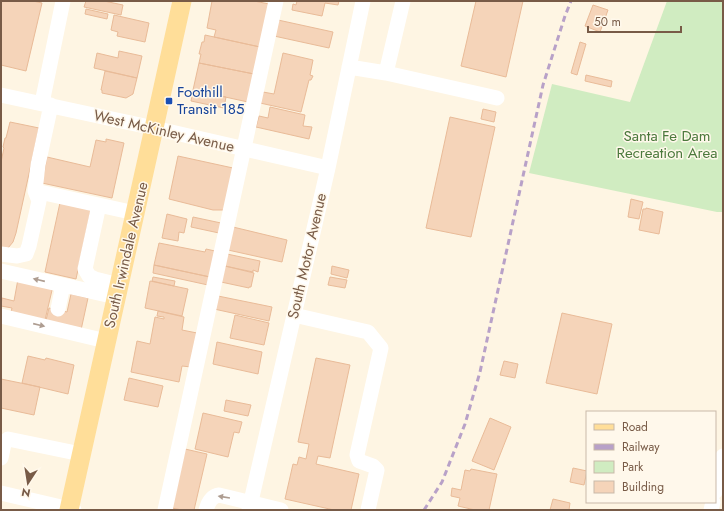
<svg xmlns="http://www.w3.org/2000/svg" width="724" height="511" font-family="Jost,sans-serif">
<rect width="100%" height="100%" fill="#fef5e3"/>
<path fill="#d0ecc1" d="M667,1h56v211h-6l-188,-39 23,-89 78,18z"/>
<path fill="#f5d4b9" stroke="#e9bb98" d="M1,1h32l9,2 -16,68 -25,-6z
M86,1h18l19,4 -2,10 -37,-8z
M212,1h42l15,3 -9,43 -46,-10 2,-7 -9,-2z
M297,1h42l-1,4 -13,-2 -3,13 -30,-6 1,-6 3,1z
M476,1h47l-17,76 -45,-11z
M593,5l15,5 -8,22 -15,-6z
M86,9l22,5 -1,5 -22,-5z
M114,15l35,8 -4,19 -28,-6 1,-4 -7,-2z
M278,20l55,12 -4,16 -55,-12z
M205,35l55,12 -6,27 -55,-11 2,-9h-2l3,-12h2z
M580,42l6,2 -9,31 -6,-2z
M119,51l23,5 -5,22 -43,-10 3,-15 21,5z
M283,53l30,7 -3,15 3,1 -2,4h-2l-8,32 -41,-9 3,-11 11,2z
M199,63l55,11 -6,28 -55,-12z
M105,71l32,7 -4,16 -7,4 -24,-5v-3h-1z
M586,75l26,6 -1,6 -26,-6z
M193,90l33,7 -2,11 -33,-7z
M270,107l35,8 -2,11 9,1 -3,12 -53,-12 3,-11 9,2z
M483,109l13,3 -2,10 -13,-3z
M450,117l45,10 -24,110 -45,-9z
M10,122l29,6 -23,105 -3,9 -5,6 -7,2v-88l3,-14 -1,-1 2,-9h1z
M106,139l18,4 -12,55 -70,-15 5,-26 43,10 6,-27 10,2z
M178,156l55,12 -9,42h-11l-44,-11z
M61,198l31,7 -16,74 -31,-7z
M631,199l12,3 -4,17 -11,-2z
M646,208l17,4 -4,22 -20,-4 4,-21h3z
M167,214l20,5 -3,14 -5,-1 -1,9 -16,-3z
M193,217l28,6 -2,10 -28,-6z
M233,227l54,13 -5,22 -54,-12z
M159,243l46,9 1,-3 9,2 -5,26 -56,-12z
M227,254l33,7 -2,11 -5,-2v2l-28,-6z
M154,265l56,12 -2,8 -55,-12z
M225,266l29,7 -3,14h-2v1l-28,-6z
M332,266l17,4 -2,8 -16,-4z
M153,277l22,4 -1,5 -22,-5z
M330,277l17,3 -2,8 -17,-3z
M18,279l35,7 -8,34 -34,-8 1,-4 -11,-2 1,-8 12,3z
M150,281l38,8 -6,27 -37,-8z
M71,294l17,4 -7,32 -35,-10 3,-12 18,4z
M218,296l54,11 -3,14 -55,-12z
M158,311l26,6 -2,13 15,3 -6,34 -9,-1 -3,16 -48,-10 6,-31 13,3 5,-27 9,2v-2l-7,-1z
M562,313l50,11 -15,70 -51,-11z
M235,315l34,8 -5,22 -34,-7z
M217,342l45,10 -4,22 -45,-10z
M28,356l17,4 1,-2 28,7 -6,29 -46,-11z
M316,358l34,7 -20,93 -12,-2 -2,8 43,10 -8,36h-17l-49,-11 8,-35 4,1 2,-8 7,2 3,-15 -11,-2z
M504,361l14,3 -3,14 -15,-3z
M129,378l34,8 -5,21 -34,-7z
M1,379l39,8 -6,28 -33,-7z
M226,400l25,5 -3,11 -24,-5z
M203,413l39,9 -3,11 -5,-1 -6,25 -33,-8z
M490,418l21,9 -17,43 -22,-9z
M185,449l22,5 -13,56h-12l-10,-2z
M573,468l14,3 -3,14 -14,-3z
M471,469l26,5 -8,36h-14l-17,-4 2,-8 -9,-2 1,-8 9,2 4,-20 5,1z
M553,499l17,4 -1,7h-19z"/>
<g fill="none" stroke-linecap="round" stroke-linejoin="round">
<path stroke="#fff" stroke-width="15" d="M349,67l37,6 111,25
M386,73l17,-72
M1,95l153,33 174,40
M42,103l21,-102
M35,191l100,22
M99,205l-14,64 4,7 6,3 24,6
M1,254l16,2 9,-2 3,-8 10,-45 -4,-10 3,-26 13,-60
M1,271l115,26
M58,309l5,-24
M294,315l74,17 13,16 -24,107 2,6 14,5 4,4 -9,40
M1,316l105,25
M1,458l3,-14 4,-5 73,15
M715,492l8,-36
M1,493l73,17
M165,510l111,-509
M206,510c2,-7 5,-14 13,-15l62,15
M249,510l79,-342 35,-167
M711,510l2,-8"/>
<path stroke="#ffde99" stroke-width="19" d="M69,510l85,-382 28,-127"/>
<path stroke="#b8a1c8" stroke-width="3" stroke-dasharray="6 4" stroke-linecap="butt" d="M424,510l18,-28 23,-58 15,-52 63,-287 22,-69 6,-15"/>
</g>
<defs><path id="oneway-solid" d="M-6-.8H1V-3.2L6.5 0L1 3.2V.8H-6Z"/></defs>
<g fill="#ae9d91">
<use href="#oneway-solid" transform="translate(39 280) rotate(-167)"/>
<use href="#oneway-solid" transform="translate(39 325) rotate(13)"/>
<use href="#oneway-solid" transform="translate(224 497) rotate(-171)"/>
</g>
<rect fill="#1a4fb4" stroke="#fff8eb" stroke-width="1.5" x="165" y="97" width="8" height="8" rx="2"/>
<g text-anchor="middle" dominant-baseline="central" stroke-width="3" stroke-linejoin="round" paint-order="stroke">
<g font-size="15" fill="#164399" stroke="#fff8eb" text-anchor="start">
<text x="177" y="92">Foothill<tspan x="177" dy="17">Transit 185</tspan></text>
</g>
<g font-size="15" fill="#785b47" stroke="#fff8eb">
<text transform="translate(164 131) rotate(13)">West McKinley Avenue</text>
<text transform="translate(126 255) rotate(-77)">South Irwindale Avenue</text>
<text transform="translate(307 256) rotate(-77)">South Motor Avenue</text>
</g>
<g font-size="15" fill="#4b793c" stroke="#fff8eb">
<text x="667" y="136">Santa Fe Dam<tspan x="667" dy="17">Recreation Area</tspan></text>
</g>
</g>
<rect width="724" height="511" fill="none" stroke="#785b47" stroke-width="4"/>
<rect x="586" y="411" width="130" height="92" fill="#fff8eb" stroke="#c9b9a9"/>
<rect x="594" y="424" width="20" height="6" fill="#ffde99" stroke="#c9b9a9"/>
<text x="622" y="431" font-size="12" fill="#785b47">Road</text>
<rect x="594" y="444" width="20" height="6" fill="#b8a1c8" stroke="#c9b9a9"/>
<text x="622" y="451" font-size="12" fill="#785b47">Railway</text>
<rect x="594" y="461" width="20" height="12" fill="#d0ecc1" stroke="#c9b9a9"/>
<text x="622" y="471" font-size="12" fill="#785b47">Park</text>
<rect x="594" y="481" width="20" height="12" fill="#f5d4b9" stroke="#c9b9a9"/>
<text x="622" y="491" font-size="12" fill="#785b47">Building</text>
<g transform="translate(28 483) rotate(192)" stroke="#fff8eb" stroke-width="3" paint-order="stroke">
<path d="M0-3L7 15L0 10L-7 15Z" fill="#785b47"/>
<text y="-6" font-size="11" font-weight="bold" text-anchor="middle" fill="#785b47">N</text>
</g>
<path d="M588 26v6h93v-6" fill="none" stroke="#785b47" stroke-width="2"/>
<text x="594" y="26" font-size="12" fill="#785b47" stroke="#fff8eb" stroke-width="3" paint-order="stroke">50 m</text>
</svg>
